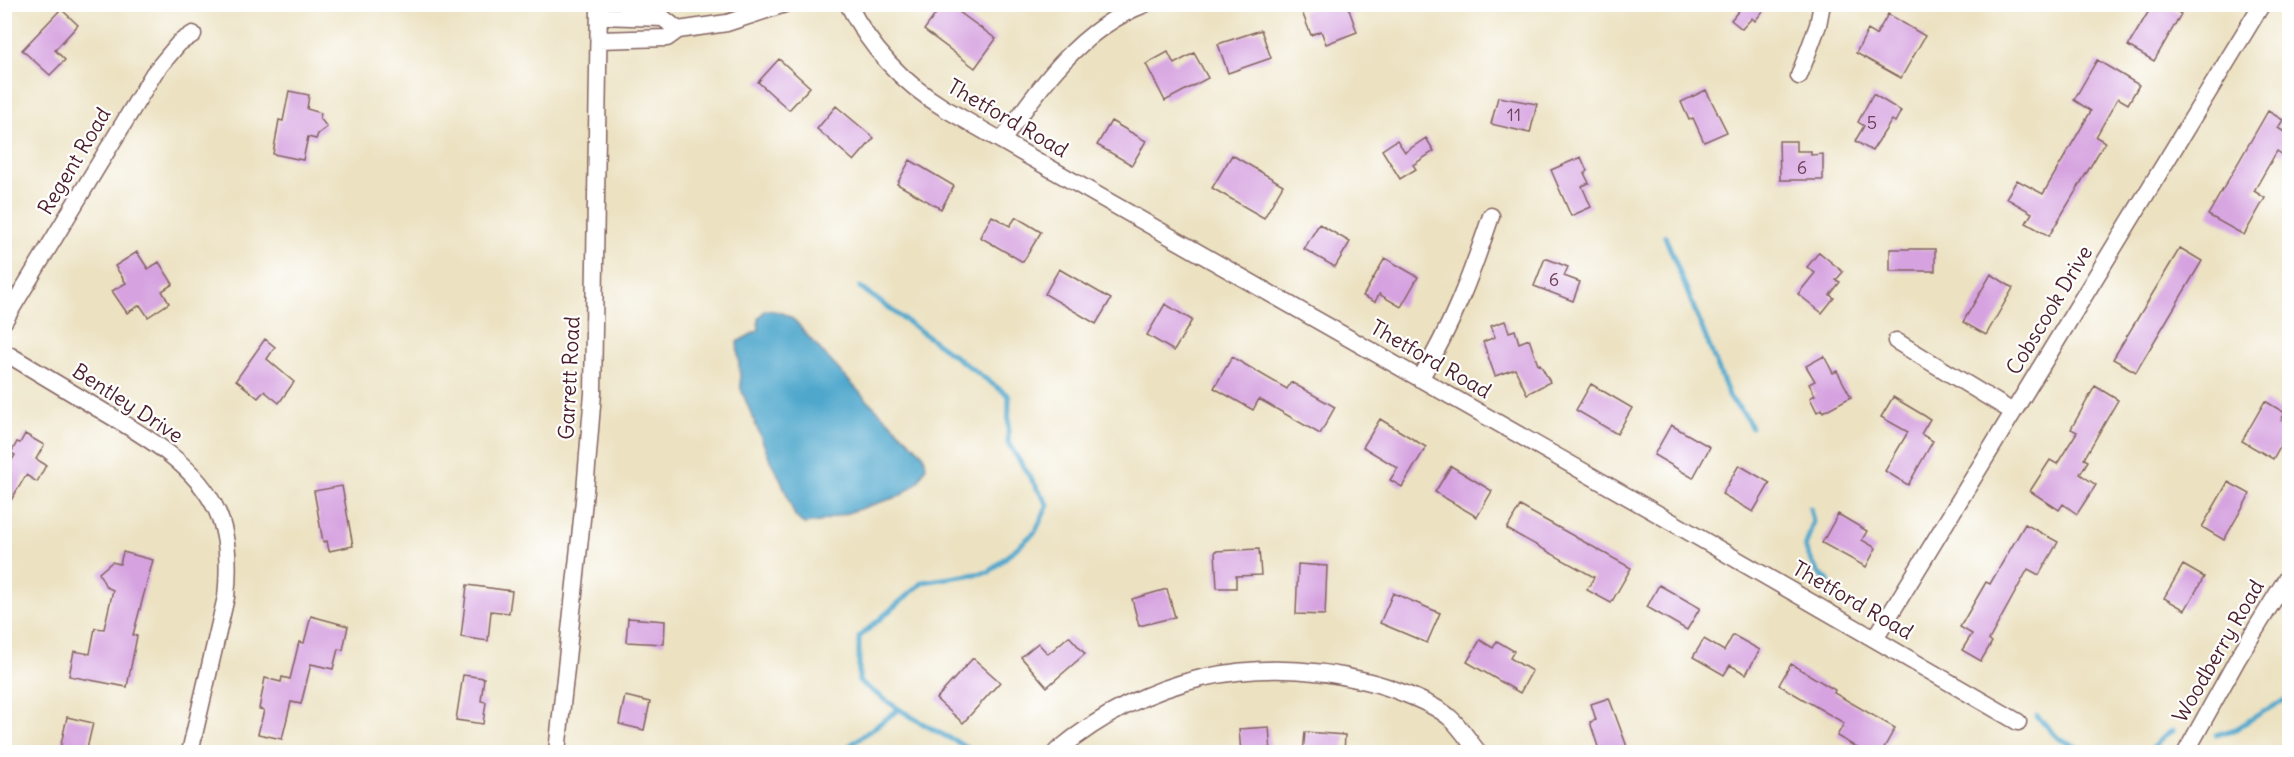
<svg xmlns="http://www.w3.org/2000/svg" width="2294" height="757" font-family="Delius,sans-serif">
<rect width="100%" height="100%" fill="#fff"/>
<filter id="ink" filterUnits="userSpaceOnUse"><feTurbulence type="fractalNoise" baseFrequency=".0167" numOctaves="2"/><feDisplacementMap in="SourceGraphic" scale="12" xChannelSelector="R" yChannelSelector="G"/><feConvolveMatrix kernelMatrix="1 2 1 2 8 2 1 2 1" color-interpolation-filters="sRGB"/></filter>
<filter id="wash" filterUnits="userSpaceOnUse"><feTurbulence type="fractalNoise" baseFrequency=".008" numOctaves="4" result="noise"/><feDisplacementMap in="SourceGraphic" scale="24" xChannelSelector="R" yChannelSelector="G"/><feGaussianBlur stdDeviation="1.35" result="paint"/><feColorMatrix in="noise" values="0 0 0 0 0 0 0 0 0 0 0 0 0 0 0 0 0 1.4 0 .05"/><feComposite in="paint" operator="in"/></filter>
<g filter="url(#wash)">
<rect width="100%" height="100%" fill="#ece2c2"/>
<path fill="#4fa7cc" stroke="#4c637c" stroke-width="1.5" d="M765,310c17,1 29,6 38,21l60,65 61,59 2,11 -7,15 -19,15 -81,26 -15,2 -3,-2 -6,-6 -14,-36 -10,-18 -30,-73 -4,-47 22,-12 -1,-11z"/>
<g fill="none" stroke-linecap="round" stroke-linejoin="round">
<path stroke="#4fa7cc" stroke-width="5" d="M1665,236l65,162 15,17 6,12
M860,287l149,109 -1,47 40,62 -13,27 -46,40 -66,10 -64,55v44c38,29 75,51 119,71
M1810,508l3,14 -8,26 13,25 10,7 2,17
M2037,716l21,22 29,14
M2216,735l20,-6 28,-18 26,-13
M841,752l57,-42
M2149,752l16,-17 8,-4"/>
</g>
<g id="blocks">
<path fill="#d6a3e0" d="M943,4h5l48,35 -21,29 -51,-38z
M1322,4h25l10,28 -31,12 -5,-13 -10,4 -9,-23z
M1734,4h35l-14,17 -3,-3 -10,11 -11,-9 9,-11z
M2153,4h12l16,10 -27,47 -26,-15z
M61,9l17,16 -23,25 10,10 -15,15 -28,-25z
M1888,14l37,22 -24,42 -45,-25 12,-23 8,5z
M1261,30l10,28 -43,15 -10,-29z
M1168,52l6,12 20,-11 14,25 -43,23 -19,-37z
M779,59l31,28 -21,23 -31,-28z
M2097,60l42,25 -11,19 -10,-6 -22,39 9,5 -56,94 -23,-13 6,-10 -26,-15 11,-18 26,14 48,-83 -17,-11z
M1706,90l21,42 -23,10 -11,-24 -4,2 -8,-18z
M289,91l20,4 -2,14 14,4 -1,5 7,9 -9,7 -2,5 -8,-2 -5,23 -30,-6 6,-34 4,1z
M1873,94l28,17 -6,11 -3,-2 -20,31 -17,-10 9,-15 -6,-4z
M1498,97l39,7 -7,29 -39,-9z
M836,106l38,32 -20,23 -37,-32z
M2268,111l15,9 -5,8 11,7v9l-6,11 -6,-4 -23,40 11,7 -21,37 -36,-20z
M1111,121l35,20 -14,24 -35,-20z
M1426,138l8,13 -21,14 3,4 -16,10 -18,-29 15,-10 8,12z
M1779,141h17v10h15v4l12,-1v26h-43z
M1232,155l51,30 -19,33 -52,-30z
M1581,157l6,14 -3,2 5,10 -7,3 9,21 -20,9 -20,-46z
M910,160l44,26 -13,23 -44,-25z
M992,216l18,10 6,-9 25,15 -18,30 -43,-25z
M1319,224l31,18 -15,25 -31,-18z
M2180,248l22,13 -66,111 -23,-13z
M1890,249h45v22h-45z
M137,252l11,17 11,-7 14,22 -11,7 7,12 -21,14 -8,-12 -13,8 -15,-22 14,-8 -11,-17z
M1819,252l24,20 -7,8 4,2 -10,13 4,3 -12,15 -24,-19 17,-21 -8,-6z
M1385,258l33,19 -17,30 -22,-13 -4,8 -12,-6z
M1545,258l23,9 -4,9 16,6 -7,19 -39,-15z
M1059,269l52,30 -15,25 -51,-30z
M1991,274l22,14 -27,47 -23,-13z
M1165,304l27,16 -18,31 -27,-16z
M1505,321l4,11 6,-2 4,13 10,-4 9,26 2,-1 10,18 -23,12 -12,-25 -20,7 -12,-34 12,-5 -4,-11z
M265,339l10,8 -8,12 27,23 -15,21 -15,-12 -6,7 -22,-18z
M1824,356l9,17 4,-2 14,26 -28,15 -1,-3 -5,3 -7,-14 5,-3 -6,-11 6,-3 -9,-15z
M1232,357l55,32 4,-7 44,25 -15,27 -61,-35 -6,11 -39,-22z
M1591,384l41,24 -15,26 -41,-24z
M2095,386l23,14 -34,59 4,2 -8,13 16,11 -19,29 -14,-10 -4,6 -29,-19 20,-31 7,4 20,-32 -6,-3z
M1893,397l37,22 -9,15 12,7 -25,44 -23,-14 23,-39 -27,-15z
M2265,401l20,12 -4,7 8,5v5l-16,29 -31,-18z
M1380,419l46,28 -24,40 -12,-7 8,-12 -35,-21z
M1671,425l39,22 -17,31 -39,-23z
M25,434l19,11 -8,14 10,6 -9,17 -11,-7 -22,37v-39l11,-18 -4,-2 6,-11 3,1z
M1739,465l31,18 -17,29 -31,-18z
M1451,466l41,25 -15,26 -42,-25z
M2228,482l22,12 -26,46 -22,-13z
M342,486l11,60 -24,5 -2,-10 -4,1 -9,-51z
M1520,506l111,62 -20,35 -24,-13 7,-13 -87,-48z
M1838,514l29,17 -5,9 14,8 -10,19 -44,-24z
M2025,524l33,18 -19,33 -11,-6 -39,71 3,2 -11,19 -19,-11 10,-16 -12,-7 26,-45 4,2z
M1259,549l2,26 -25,1v12h-19l-2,-37z
M123,552l30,8 -20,75 4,1 -10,51 -58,-11 5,-25 16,3 5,-26 9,1 9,-39 -7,-3 -7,-14 13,-11 8,2z
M1298,564l29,2 -2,49 -29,-1z
M2183,565l21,12 -19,33 -21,-12z
M467,585l45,6 -3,22 -18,-2 -3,30 -27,-4z
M1659,585l41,23 -13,22 -40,-23z
M1167,589l8,28 -36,9 -7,-27z
M1393,593l47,20 -13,30 -47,-20z
M311,616l37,10 -5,24 -5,-1 -5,20 -22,-5 -10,40 -10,-2 -9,37 -24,-5 6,-24 -5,-1 6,-31 16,4 1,-5 8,2 9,-37 5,1z
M628,618l37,3 -1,23 -38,-2z
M1733,635l27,15 -14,24 -16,-9 -6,10 -31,-18 11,-18 20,12z
M1069,636l16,18 -38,33 -26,-30 17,-14 10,11z
M1480,640l13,8 4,-7 17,10 -4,7 22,13 -12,22 -53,-31z
M973,658l27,24 -37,41 -27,-24z
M1791,664l44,26 -1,3 61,35 -14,25h-15l-29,-17 7,-13 -65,-38z
M463,675l21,3 -3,23 5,1 -3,22 -27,-4z
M625,696l25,6 -6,28 -25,-6z
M1609,698l17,46 1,9h-27l-10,-31 6,-2 -5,-16z
M67,717l26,6 -7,30h-27z
M1269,727l2,26h-30l-2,-24z
M1305,732l40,3 -1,18h-41z"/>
</g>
</g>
<g filter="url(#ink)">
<use href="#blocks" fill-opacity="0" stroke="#836360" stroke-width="1.5"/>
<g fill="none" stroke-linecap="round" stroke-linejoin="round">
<defs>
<path id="minor" d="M848,4c22,44 55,79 96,104l707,402 367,212
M599,16l64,2 15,12
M599,40l68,-2 11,-8 49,-7 58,-19
M1799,76l19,-51 4,-21
M1002,141c37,-54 79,-113 143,-137
M4,321l150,-248 25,-30 14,-9
M1896,341l117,71
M4,352c30,18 60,36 90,54 45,27 100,55 123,105 12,26 12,58 9,86l-36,155
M1420,379c31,-51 52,-106 71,-163
M1875,639l387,-635
M557,752l28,-261 8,-98 6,-389
M1056,752c90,-75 197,-99 310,-71 22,5 67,22 83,36 11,9 20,24 29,35
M2186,752l52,-94 52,-85"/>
</defs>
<use href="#minor" stroke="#836360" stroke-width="19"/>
<use href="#minor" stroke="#fff" stroke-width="16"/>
</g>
</g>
<g text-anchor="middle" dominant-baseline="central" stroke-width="4.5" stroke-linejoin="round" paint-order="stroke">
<g font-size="18" fill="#6d4058">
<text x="1514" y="114">11</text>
<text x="1872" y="122">5</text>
<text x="1802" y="167">6</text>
<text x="1554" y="279">6</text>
</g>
<g font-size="21" fill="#4a1f2b" stroke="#fff">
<text transform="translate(1008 118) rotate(30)">Thetford Road</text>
<text transform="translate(74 161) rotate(-59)">Regent Road</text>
<text transform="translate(2049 310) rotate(-59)">Cobscook Drive</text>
<text transform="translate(1431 359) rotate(30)">Thetford Road</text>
<text transform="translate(569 378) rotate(-87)">Garrett Road</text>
<text transform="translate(128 403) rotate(33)">Bentley Drive</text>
<text transform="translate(1853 600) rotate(30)">Thetford Road</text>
<text transform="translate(2218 651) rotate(-60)">Woodberry Road</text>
</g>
</g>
<rect width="2294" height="757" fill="none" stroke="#fff" stroke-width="24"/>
</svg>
